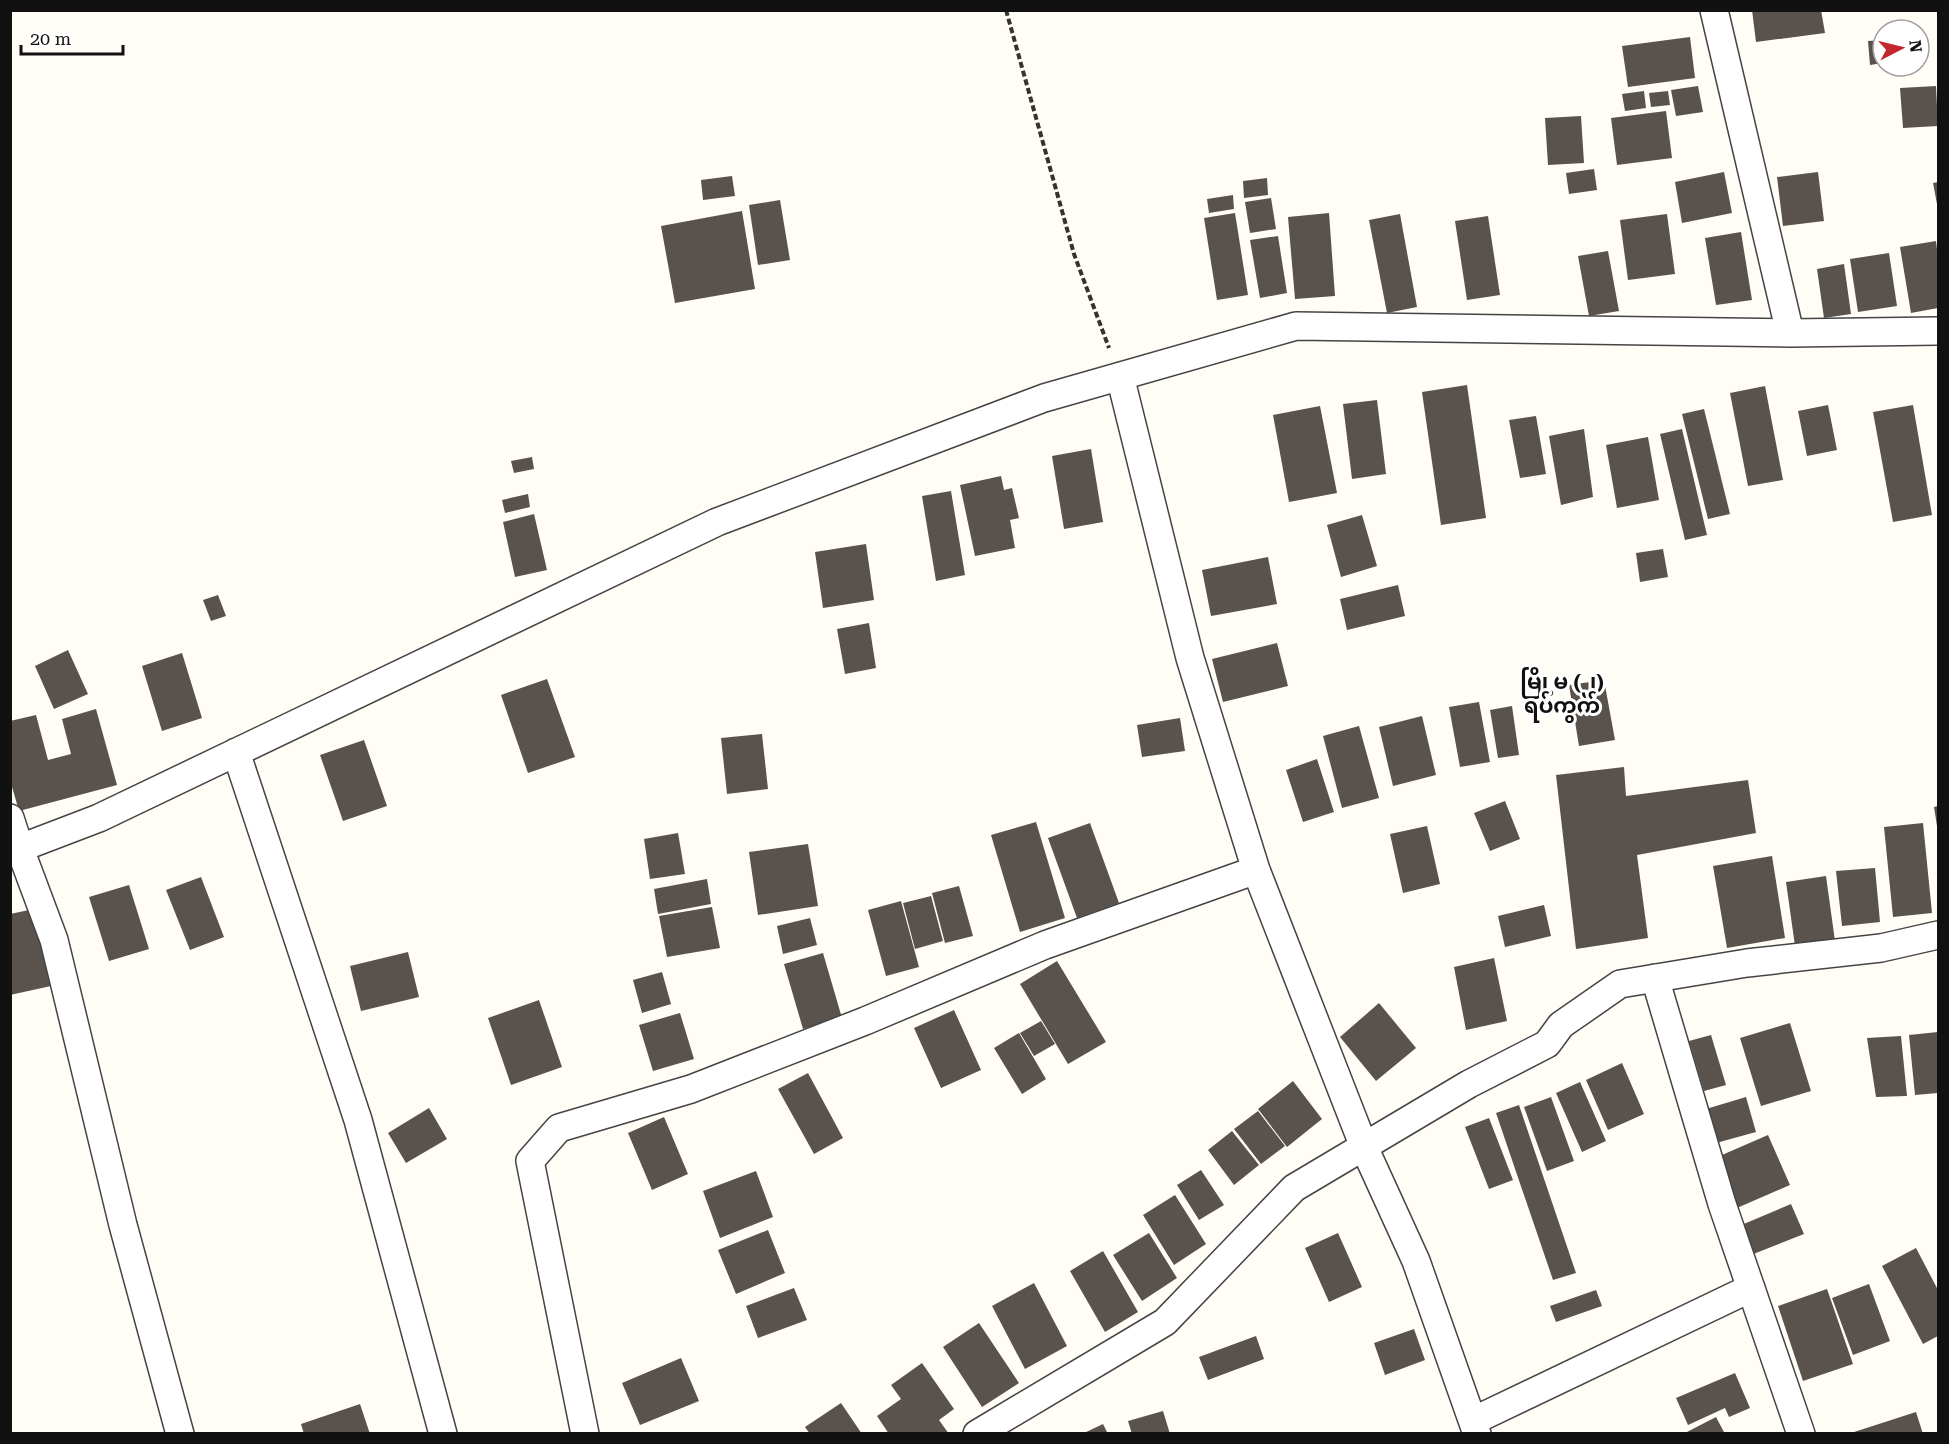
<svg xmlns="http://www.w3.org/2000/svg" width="1949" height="1444" font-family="'Roboto Serif','Noto Sans Myanmar',serif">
<rect width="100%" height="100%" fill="#fffdf5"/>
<path fill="#5a524d" d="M1752,10h69l4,23 -69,9z
M1690,37l5,41 -67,9 -6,-41z
M1883,40v23l-13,2 -2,-24z
M1698,86l5,26 -27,4 -5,-26z
M1936,86l2,40 -35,2 -3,-40z
M1644,91l2,17 -21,3 -3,-17z
M1668,91l2,14 -19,2 -2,-14z
M1666,111l6,47 -55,7 -6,-47z
M1581,116l3,47 -36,2 -3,-47z
M1594,169l3,21 -28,4 -3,-21z
M1724,172l8,41 -50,10 -7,-41z
M1818,172l6,49 -41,5 -6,-49z
M732,176l3,20 -32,4 -2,-20z
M1267,178l1,17 -24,3 -1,-17z
M1938,182v22h-1l-4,-21z
M1233,195l1,14 -25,4 -2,-14z
M1271,198l5,31 -26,4 -5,-31z
M780,200l10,60 -32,5 -9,-60z
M742,211l13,78 -80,14 -14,-77z
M1235,213l13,82 -31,5 -13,-82z
M1329,213l6,83 -40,3 -7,-82z
M1400,214l17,93 -30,6 -18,-93z
M1667,214l8,60 -47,6 -8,-60z
M1488,216l12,79 -33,5 -12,-79z
M1741,232l11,68 -36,5 -11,-67z
M1278,236l9,57 -27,5 -10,-58z
M1936,241l2,17v50l-27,5 -11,-66z
M1608,251l11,60 -30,5 -11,-60z
M1889,253l8,53 -39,6 -8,-53z
M1844,264l7,50 -27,4 -7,-49z
M1467,385l19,133 -45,7 -19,-133z
M1765,386l18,94 -35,6 -18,-93z
M1377,400l9,74 -34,5 -9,-75z
M1828,405l9,45 -30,6 -9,-45z
M1913,405l19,110 -39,7 -20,-110z
M1320,406l17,87 -48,9 -16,-87z
M1704,409l26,105 -22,5 -26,-105z
M1536,416l10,58 -26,4 -11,-58z
M1584,429l9,68 -32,8 -12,-69z
M1682,429l25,106 -22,5 -25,-106z
M1648,437l11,63 -42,8 -11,-63z
M1091,449l12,73 -39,7 -12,-73z
M532,457l2,12 -20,4 -3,-12z
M1001,476l3,14 8,-2 7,30 -9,2 5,28 -40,8 -15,-71z
M951,491l14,84 -29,6 -14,-85z
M528,494l2,13 -25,6 -3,-13z
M534,514l13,56 -32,7 -12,-55z
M1362,515l15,51 -36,11 -14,-52z
M866,544l8,56 -51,8 -8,-56z
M1663,549l5,28 -28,5 -4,-29z
M1268,557l9,47 -66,12 -9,-46z
M1398,585l7,31 -58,14 -7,-31z
M218,595l8,21 -15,5 -8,-21z
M869,623l7,45 -31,6 -8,-45z
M1277,643l11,43 -65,16 -11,-43z
M68,650l20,44 -34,15 -19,-43z
M182,653l20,65 -40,13 -20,-65z
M547,679l28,78 -47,16 -27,-78z
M1604,680l11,60 -36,6 -10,-61z
M1479,702l11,60 -30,5 -11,-60z
M1512,706l7,49 -21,3 -8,-48z
M96,709l21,76 -98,26 -9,-31v-59l26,-6 12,45 23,-6 -9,-35z
M1422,716l14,59 -43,11 -14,-59z
M1180,718l5,33 -43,6 -5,-32z
M1359,726l20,72 -37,10 -19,-72z
M762,734l6,55 -41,5 -6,-56z
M364,740l23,66 -44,15 -23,-66z
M1317,759l17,53 -31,10 -17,-52z
M1624,767l2,29 122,-16 8,53 -119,22 11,83 -72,11 -20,-174z
M1505,801l15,38 -30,12 -16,-38z
M1938,806v20h-1l-3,-19z
M1036,822l29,96 -45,14 -29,-97z
M1090,823l29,80 -42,15 -29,-80z
M1923,823l9,90 -39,4 -9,-90z
M1427,826l13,58 -37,9 -13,-59z
M678,833l7,41 -35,5 -6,-40z
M808,844l10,62 -60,9 -9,-63z
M1772,856l13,82 -58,10 -14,-82z
M1875,868l5,54 -38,4 -6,-55z
M1826,876l9,65 -40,5 -9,-64z
M201,877l23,60 -34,13 -24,-60z
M707,879l4,25 -53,10 -4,-25z
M129,885l20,64 -40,12 -20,-64z
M959,886l14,50 -28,7 -13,-50z
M931,896l12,45 -28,8 -12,-46z
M901,901l18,66 -33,9 -18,-66z
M1544,905l7,31 -46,11 -7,-31z
M712,907l8,41 -53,9 -8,-41z
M34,909l17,77 -41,9v-81z
M810,918l7,27 -34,9 -6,-28z
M408,952l11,45 -58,14 -11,-45z
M823,953l19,65 -39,11 -19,-65z
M1494,958l13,63 -41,9 -12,-63z
M1057,961l49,81 -38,22 -48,-80z
M662,972l9,32 -29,9 -9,-33z
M539,1000l23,67 -51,18 -23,-67z
M1379,1003l37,45 -40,33 -36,-44z
M954,1010l27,60 -40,18 -27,-60z
M680,1013l14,46 -41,12 -14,-46z
M1041,1021l14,23 -21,12 -14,-23z
M1790,1023l21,68 -50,15 -21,-68z
M1938,1032v61l-23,2 -6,-60z
M1019,1033l27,46 -24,15 -28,-46z
M1711,1035l15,50 -22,6 -15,-50z
M1901,1036l6,60 -31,1 -9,-59z
M1622,1063l22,51 -36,16 -22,-50z
M808,1073l35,65 -29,16 -36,-65z
M1293,1081l29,38 -35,28 -29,-38z
M1580,1082l26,59 -24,11 -26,-59z
M1551,1097l23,64 -27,10 -23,-64z
M1746,1097l10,35 -40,11 -10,-34z
M1519,1105l57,168 -23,7 -57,-167z
M429,1108l18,31 -41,24 -18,-30z
M1258,1111l27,35 -24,18 -27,-35z
M664,1117l24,57 -36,16 -24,-57z
M1489,1118l24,62 -24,9 -24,-62z
M1232,1131l27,34 -25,20 -26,-35z
M1768,1135l22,50 -53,23 -22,-50z
M1201,1170l23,35 -25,15 -22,-35z
M756,1171l17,46 -53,21 -17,-47z
M1175,1195l31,49 -32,21 -31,-50z
M1791,1204l13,30 -53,21 -12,-29z
M768,1230l17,43 -49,21 -18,-44z
M1149,1233l28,45 -35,23 -29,-46z
M1338,1233l24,54 -33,15 -24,-54z
M1916,1248l22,42v46l-15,8 -41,-78z
M1103,1251l35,61 -33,20 -35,-61z
M1034,1283l33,63 -42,23 -33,-63z
M1869,1284l21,57 -37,14 -21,-57z
M794,1288l13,32 -49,18 -12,-32z
M1827,1289l26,75 -50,17 -25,-75z
M1596,1290l6,16 -46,16 -6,-16z
M979,1323l40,60 -37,24 -39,-60z
M1414,1329l11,31 -40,15 -11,-32z
M1256,1336l8,23 -56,21 -9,-23z
M681,1358l18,43 -59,24 -18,-42z
M922,1363l32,46 -15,11 10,14h-60l-12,-18 24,-17 -10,-14z
M1735,1373l15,35 -21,9 -4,-9 -37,17 -12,-27z
M841,1403l21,31h-52l-5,-7z
M360,1404l10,30h-66l-3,-10z
M1163,1411l7,23h-38l-4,-13z
M1916,1412l7,22h-72v-1z
M1716,1417l9,17h-42z
M1103,1424l5,10h-26z"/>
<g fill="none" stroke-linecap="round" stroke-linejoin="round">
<defs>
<path id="minor" d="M1714,10l76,323
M1120,376l70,282 66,212 108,277 52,114 61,173
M236,752l122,368 85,314
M10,818l10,31 34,91 69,285 57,209
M10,852l89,-34 618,-296 327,-124 252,-72 494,7 148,-2
M1655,978l67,226 79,230
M1473,1421l278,-133
M585,1434l-55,-273 29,-33 132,-39 174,-68 180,-76 211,-75
M977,1434l188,-112 129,-134 175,-104 78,-40 14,-19 59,-41 127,-21 134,-15 57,-13"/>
</defs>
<use href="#minor" stroke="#444" stroke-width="30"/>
<path stroke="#333" stroke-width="4" stroke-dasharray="6 3" stroke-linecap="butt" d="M1006,10l68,244 35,94"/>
<use href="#minor" stroke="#fff" stroke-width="27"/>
</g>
<g text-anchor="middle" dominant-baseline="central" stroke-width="6" stroke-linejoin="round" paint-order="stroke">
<g font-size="21" font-weight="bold" fill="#111" stroke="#fff">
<text x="1562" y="682">မြို့မ (၂)<tspan x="1562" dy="24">ရပ်ကွက်</tspan></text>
</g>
</g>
<rect width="1949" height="1444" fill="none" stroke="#111111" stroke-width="24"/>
<g transform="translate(1901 48) rotate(83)"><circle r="28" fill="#ffffff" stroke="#a0a0a0" stroke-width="1.5"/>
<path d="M0-4.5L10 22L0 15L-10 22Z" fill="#c4262e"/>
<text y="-9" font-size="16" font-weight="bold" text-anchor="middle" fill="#111111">N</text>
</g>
<path d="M21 45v9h102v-9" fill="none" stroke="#111111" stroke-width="3"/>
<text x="30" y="45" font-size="18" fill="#111111" stroke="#ffffff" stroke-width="4.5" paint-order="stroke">20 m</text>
</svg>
